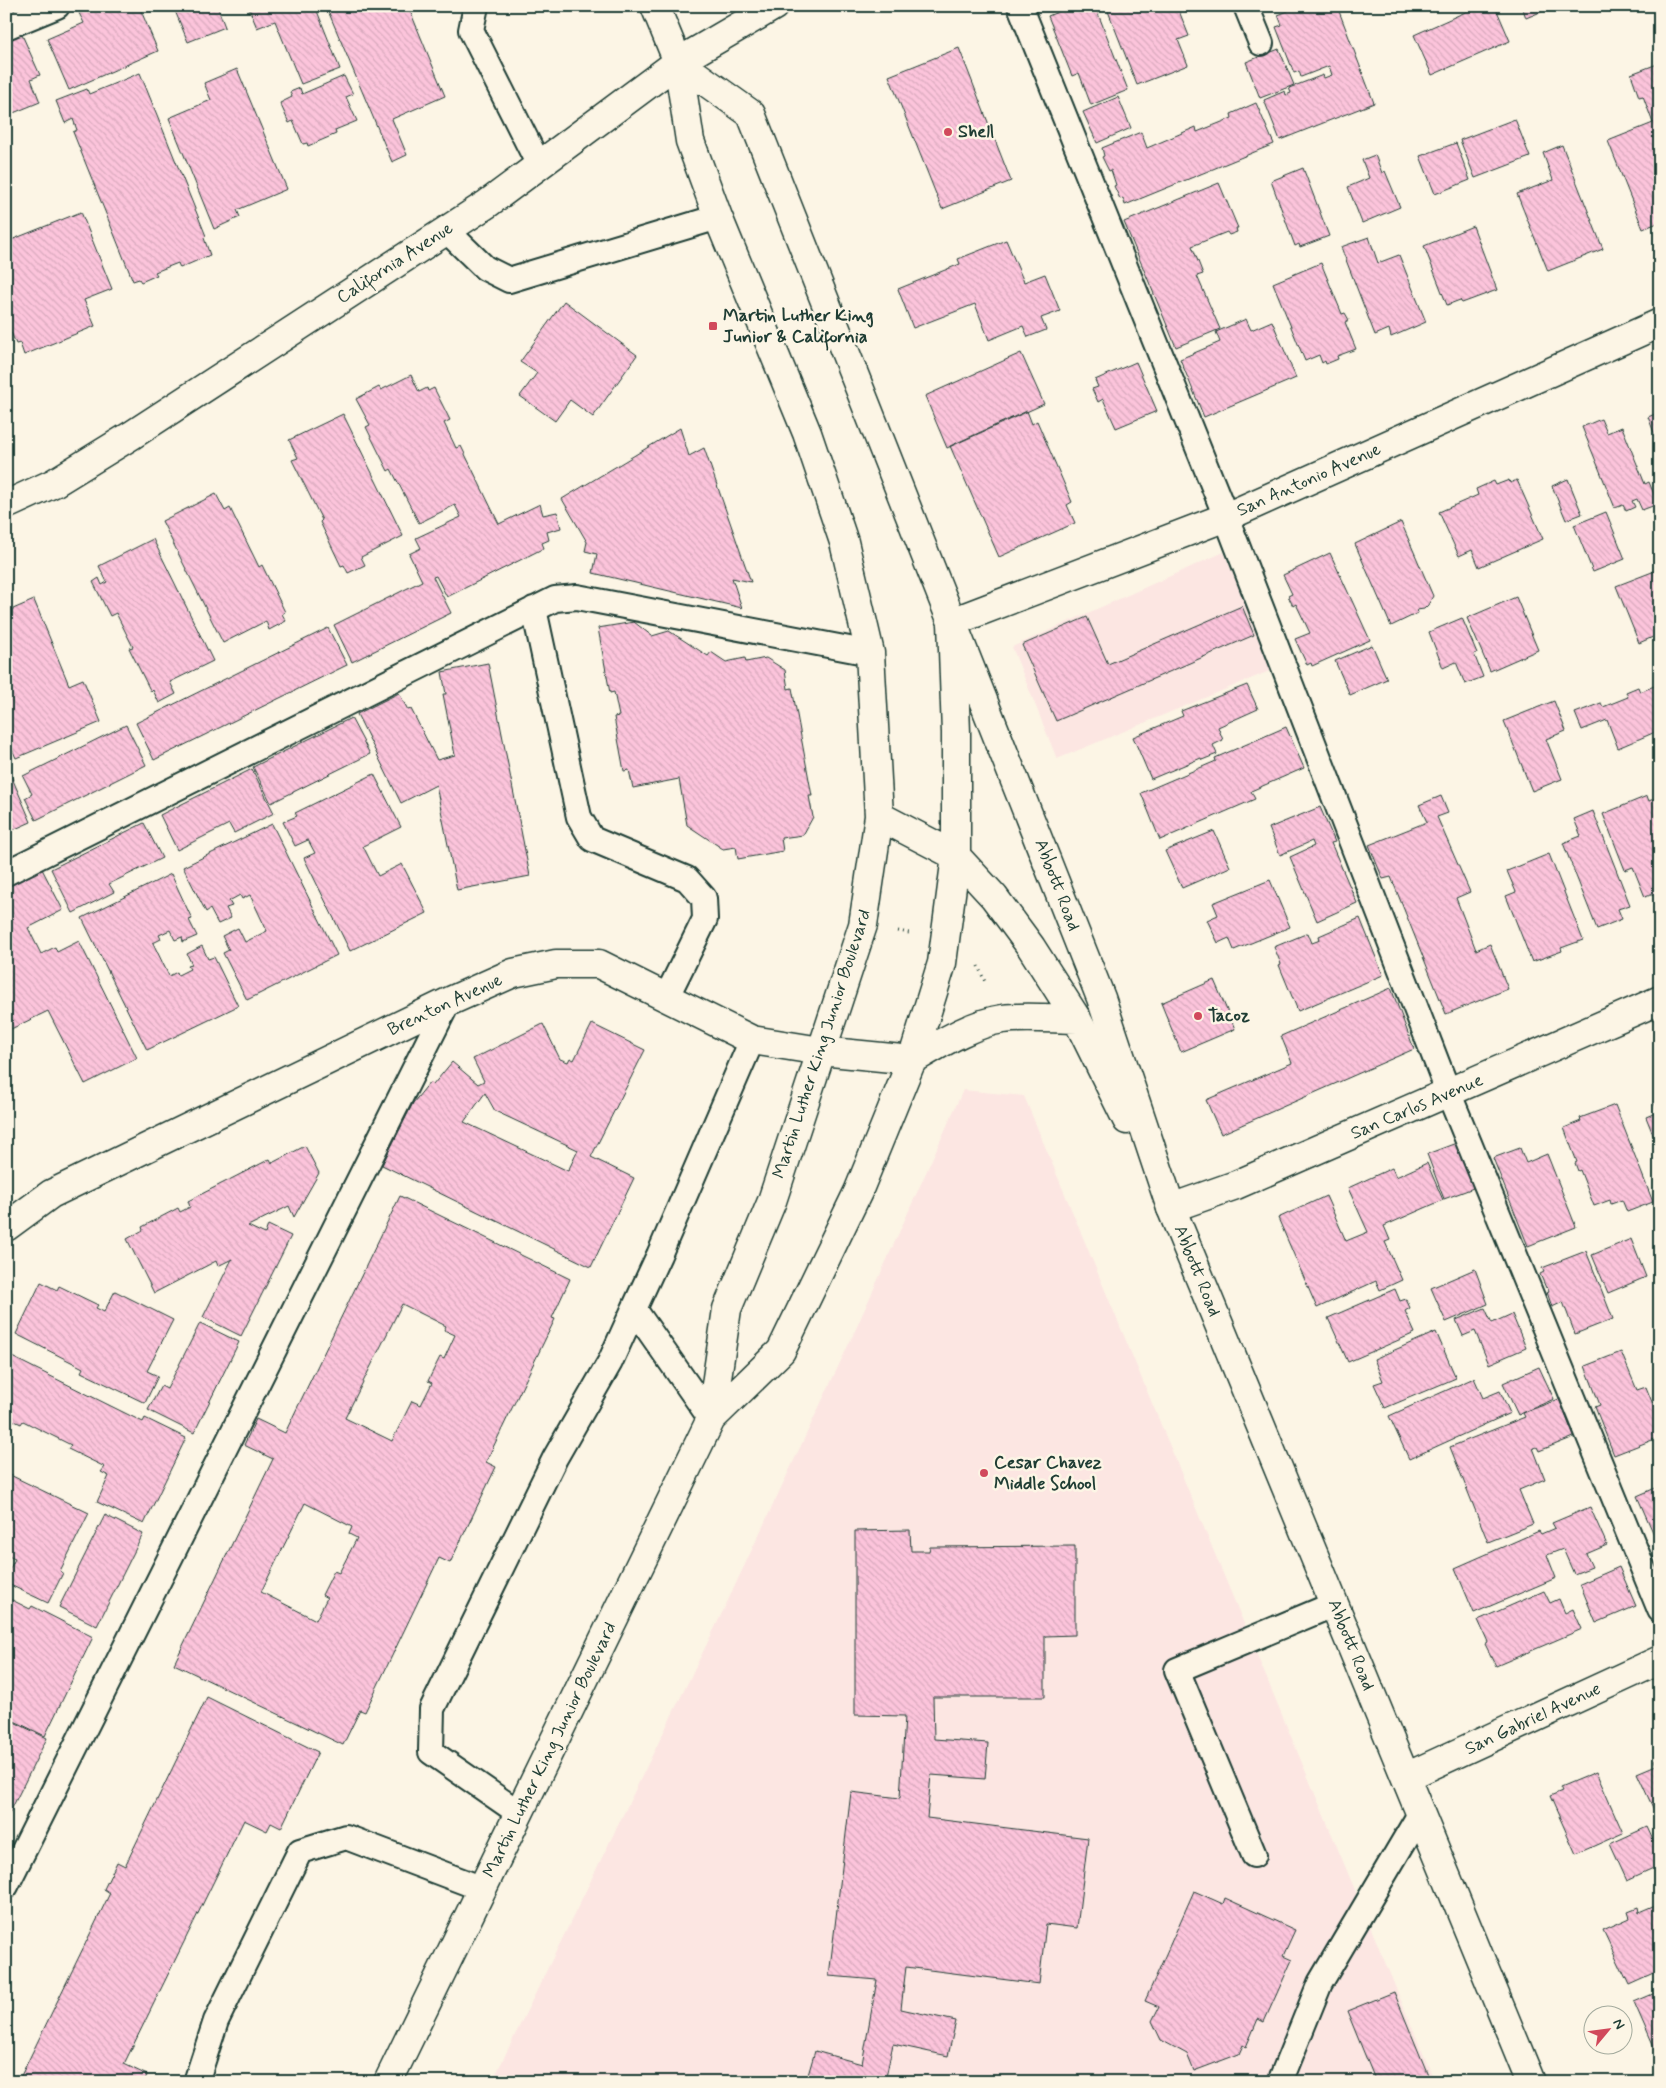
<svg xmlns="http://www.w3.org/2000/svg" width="1666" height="2088" font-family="Mynerve,sans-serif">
<defs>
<pattern id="building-back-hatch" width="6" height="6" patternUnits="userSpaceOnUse" patternTransform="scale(1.25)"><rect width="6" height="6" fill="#fcc4db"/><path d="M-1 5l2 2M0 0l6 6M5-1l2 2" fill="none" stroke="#d8a9bd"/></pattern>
</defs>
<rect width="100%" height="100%" fill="#fcf5e5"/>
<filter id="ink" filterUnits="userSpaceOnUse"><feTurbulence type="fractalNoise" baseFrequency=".02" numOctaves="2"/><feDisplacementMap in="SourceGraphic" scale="10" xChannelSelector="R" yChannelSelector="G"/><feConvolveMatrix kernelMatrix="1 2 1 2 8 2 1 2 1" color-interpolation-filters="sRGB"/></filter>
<g filter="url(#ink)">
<path fill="#fce6e2" d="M1224,552l48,118 -215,89 -45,-112z
M963,1090l61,6 411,986h-943l230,-469 132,-280z"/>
<path fill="url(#building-back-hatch)" stroke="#1f3d34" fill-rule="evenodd" d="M93,6h46l19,45 -89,39 -22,-51 37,-16 -5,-10z
M173,6h44l8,21 -37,15z
M248,6h67l25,63 -39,15 -26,-63 -18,7z
M326,6h82l37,90 -53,23 15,36 -15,7z
M1072,6h23l33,84 -37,15 -12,-32 -7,3 -24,-60z
M1106,6h71l12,30 -11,4 10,25 -51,20z
M1286,6h51l37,97 -94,37 -16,-40 21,-9 1,4 5,-2 -2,-5 34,-13 1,3 8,-3 -3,-9 -28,11 -2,-6 -5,2 -18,-46 6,-2 -4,-10 10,-4z
M1479,6h16l15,35 -78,34 -18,-40z
M1522,6h33l-29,12z
M19,28l21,47 -9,4 9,23 -34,14v-82z
M959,48l52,133 -69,28 -53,-133z
M1279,49l15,36 -34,13 -14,-36z
M1660,63v159l-17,7 -35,-88 45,-18 -10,-27 -4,1 -8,-23z
M237,69l50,120 -50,21 3,7 -26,12 -45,-111 42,-18 -7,-17z
M140,73l66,163 -2,2 6,17 -30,13 -2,-5 -23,9 2,3 -16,7 -2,-3 -6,2 -60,-149 4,-2 -4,-11 -8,4 -9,-22 31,-12 2,5z
M344,76l9,18 -7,3 11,24 -22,9 1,4 -28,12 -1,-3 -4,1 -10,-23 -4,2 -9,-20 12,-6 -2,-5 10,-4 2,6z
M1118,97l13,31 -34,15 -14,-31z
M1256,103l18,41 -149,61 -2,-7 -3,1 -6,-13 2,-1 -5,-15 -2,1 -7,-14 2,-1 -2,-8 39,-16 6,16 49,-21 1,5 35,-14 -1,-4z
M1515,119l15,38 -55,21 -15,-38z
M1456,143l14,37 -35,14 -15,-38z
M1562,145l41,104 -55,22 -31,-77 36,-14 -10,-27z
M1375,155l7,18 3,-2 15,36 -38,16 -14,-36 21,-9 -7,-18z
M1303,168l26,68 -29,11 -1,-3 -4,2 -24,-65z
M1219,183l19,45h-2l1,4 -8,3 -2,-3 -35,14 11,28 -6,2 23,53 -44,18 -52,-125z
M81,212l31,77 -28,11 11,26 -71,29 -4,-12 -4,1 -9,-21 3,-2 -4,-10v-69z
M1473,226l24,64 -35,13 -2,-3 -13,5 -23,-59z
M1369,237l9,26 21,-8 27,67 -35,15 -2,-8 -14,6 -34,-88z
M1006,240l18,42 21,-8 15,37 -19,7 5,12 -18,7 -5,-11 -34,14 -14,-36 -62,24 -15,-39 62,-25 -2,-5z
M1321,263l21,51 3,-1 4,7 -4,2 11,27 -19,7 1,3 -12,5 -1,-3 -3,2 -3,-8 -14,6 -32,-78z
M564,301l73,54 -44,62 -23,-17 -15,21 -35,-25 17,-23 -17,-11z
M1246,319l5,11 21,-9 24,57 -92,39 -24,-58 40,-17 -4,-10z
M1021,353l23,51 -97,44 -22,-52z
M1136,362l21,49 -41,17 -13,-29 -5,3 -6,-13 6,-2 -3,-7z
M411,375l8,17 8,-4 1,3 6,-3 16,32 -6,3 12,25 5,-2 38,78 41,-20 3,11 14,-3 4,16 -14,4 2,8 -7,3 2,5 -97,49 -11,-21 -3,1 18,36 -99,49 -18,-37 88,-44 -13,-27 12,-6 -5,-10 45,-21 -6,-12 -36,18 -28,-54 -3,2 -22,-44 4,-2 -14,-26 23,-12 2,3z
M1027,411l5,13 5,-3 35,81 -5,3 8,18 -76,34 -49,-111z
M1660,412v36l-12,-31z
M343,414l60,122 -42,21 4,8 -17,8 -4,-8 -3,1 -21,-44 2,-2 -30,-60 6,-2 -9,-18z
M1601,419l6,14 15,-6 23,57 4,-2 9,22 -16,6 -5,-11 -5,2 3,6 -9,4 -3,-6 -8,3 -33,-81z
M680,428l9,28 15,-8 47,134 -19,-4 10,30 -149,-35 4,-19 -12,-3 2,-9 -25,-43z
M1568,479l14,35 -16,6 -14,-34z
M1509,480l1,3 7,-3 26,59 -64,28 -7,-17 -13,6 -20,-44 39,-17 -2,-6 18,-8 2,4z
M216,494l9,17 5,-3 29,59 3,-2 23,47 -3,2 4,7 -17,9 -3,-9 -43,22 -61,-122z
M1606,512l19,47 -32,13 -19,-47z
M1401,522l32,74 -5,9 -4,4 -7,1 1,3 -27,13 -36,-82z
M153,539l60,122 -43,21 6,12 -17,9 -6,-13 -2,2 -22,-44 4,-1 -17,-34 -6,3 -17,-34 6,-4 3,7 5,-3 -8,-16z
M1330,553l40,87 -58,26 -1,-3 -4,2 -12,-26 15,-6 -14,-29 -3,2 -5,-10 4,-2 -9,-19z
M1660,569v65l-21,9 -23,-57z
M1516,597l22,53 -48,21 -23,-53z
M34,600l35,85 14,-6 18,43 -85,36 -10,-22v-124z
M1242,606l12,29 -198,86 -34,-76 65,-28 21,47z
M1462,618l15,35 -3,1 9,23 -18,7 -9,-22 -13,6 -14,-36z
M634,622l18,14 17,-5 39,25 3,-4 15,10 19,-4 1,4 20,-4 19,12 3,19 4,-1 20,108h-3l4,21 -10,18 -22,3 2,13 -45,8 -2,-12 -13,2 -36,-24 -8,-46 -46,9 -4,-18 -5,1 -10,-54 5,-1 -5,-24 -4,1 -12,-65z
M328,628l19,37 -193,95 -18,-37z
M1372,645l15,34 -37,16 -15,-34z
M488,663l42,213 -73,14 -21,-105 -35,18 -44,-89 42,-21 9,17 3,-1 26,51 18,-5 -12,-61h3l-4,-22z
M1659,684l1,46 -42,18 -11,-28 -25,10 -7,-17 26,-10 2,4 25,-10 -2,-5 12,-5 2,5z
M1247,685l11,24 -40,18 5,13 -10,5 4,9 -15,6 -1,-2 -50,21 -18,-42 50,-21 -2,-5z
M1554,701l12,30 -20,8 16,40 -30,12 -28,-70z
M351,718l19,36 -99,49 -18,-36z
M126,725l20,40 -110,55 -11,-22 7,-4 -9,-18z
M1286,727l18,41 -53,23 4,8 -95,41 -19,-47 75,-32 -1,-3z
M6,764l25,58 -25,11z
M252,769l22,44 -40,20 -5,-9 -52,26 -17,-35z
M374,774l27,53 -38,19 15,30 24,-12 25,49 -77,38 -46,-93 11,-5 -7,-13 -13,6 -12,-24 14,-6 -2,-3z
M1441,796l7,17 -11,4 33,75 -14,6 20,52 14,-6 18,45 -62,25 -55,-137 -8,2 -14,-34 58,-23 -8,-17z
M1647,796l2,5 11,-5v96l-15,5 -12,-30 -8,3 -22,-56z
M1320,807l15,35 -4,1 26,60 -40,18 -27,-64 24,-11 -2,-5 -32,14 -11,-27z
M1593,811l37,94 -12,4 4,10 -25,10 -34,-86 18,-7 -7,-17z
M144,823l18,35 -53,26 5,8 -41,21 -22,-44z
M272,824l65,131 -90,45 -24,-47 6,-3 -7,-14 16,-8 7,14 22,-11 -17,-36 -8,4 -2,-4 -11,6 3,5 -6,2 5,10 -13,6 -8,-15 -4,3 -23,-45z
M1214,831l16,36 -48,21 -17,-37z
M1549,854l34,86 -22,8 1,3 -30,11 -26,-66 10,-4 -9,-21z
M41,867l22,43 -35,18 13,26 14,-7 2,5 22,-11 58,117 -52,26 -37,-73 -39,19 -3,-5v-140z
M171,874l21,45 -3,1 8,16 -14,6 -1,-5 -7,3 -5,-10 -11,5 2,4 -8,4 16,33 8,-4 1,3 12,-6 -2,-3 4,-1 -5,-11 15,-8 6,13 6,-2 24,49 -91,44 -65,-132z
M1270,880l20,47 -56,23 -5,-12 -11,5 -11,-23 11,-5 -5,-12z
M1360,918l23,57 -85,36 -19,-46 2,-1 -7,-17 34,-14 4,10 8,-3 -1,-4z
M1214,980l21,49 -54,23 -20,-49z
M1391,988l23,61 -193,85 -15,-34 86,-37 -11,-27z
M543,1024l17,35 8,3 2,-4 4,2 18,-36 53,26 -54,107 43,21 -43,89 -209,-102 31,-62 17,-21 3,3 19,-23 26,22 6,-3 -11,-22zM485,1093l10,18 83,39 -10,21 -104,-49z
M1660,1101v51l-14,-35 12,-5 -4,-9z
M1615,1105l38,97 -26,10 -5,-12 -11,4 -1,-4 -16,6 -14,-36 -2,1 -3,-8 2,-1 -13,-34 17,-7 -1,-3z
M1459,1142l17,45 -32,12 -17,-45z
M305,1146l14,27 -25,44 -5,-11 -41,20 17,8 3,-9 23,11 -50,100 -38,-19 29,-58 -14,7 -2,-5 -62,32 -27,-54 16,-9 -1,-3 36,-19 2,4 10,-5 -2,-6 82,-42 2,4z
M1520,1148l6,15 21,-9 29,73 -48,19 -35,-88z
M1427,1163l16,37 -59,26 6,14 -5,2 17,38 -22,10 -4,-9 -59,27 -39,-90 48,-22 20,45 22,-9 -20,-44 44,-20 4,9z
M400,1196l170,83 -18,39 3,1 -69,143 10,5 -46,96 -11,-5 -74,154 -5,-2 -17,35 -169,-81 99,-205 -29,-14 12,-26 29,14zM402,1304l44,22 -2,4 11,5 -11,24 -4,-2 -12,24 4,2 -11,22 -9,-4 -20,40 -47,-23zM305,1503l47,24 -3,7 8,4 -18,35 -5,-2 -12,24 5,3 -11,22 -55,-28z
M1631,1239l15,38 -38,16 -16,-38z
M1586,1251l27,68 -38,15 -12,-32 -11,5 -5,-15 2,-1 -2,-4 -1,1 -6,-14 4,-2 -2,-4z
M1475,1269l13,35 -42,18 -15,-34z
M41,1282l16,8 2,-4 39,19 -2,3 8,4 11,-21 58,29 -26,51 11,5 -13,27 -64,-31 2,-4 -67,-34z
M1395,1289l5,12 6,-2 4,9 -5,3 10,22 -67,29 -20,-44z
M1485,1308l7,15 20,-9 14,34 -37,16 -14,-33 -12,5 -7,-16z
M200,1323l39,19 -45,91 -46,-23 13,-24 6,3z
M1436,1332l20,46 -71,30 -11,-24 9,-3 -9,-22z
M1621,1352l16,38 9,-3 12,30h2v20l-46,18 -19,-48 5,-2 -15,-39z
M6,1354l137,68 2,-4 41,20 -42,86 -47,-22 12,-26 -8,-4 4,-5 -37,-18 3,-4 -48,-24 -2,3 -15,-7z
M1539,1367l15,32 -36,16 -15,-32z
M1474,1378l9,20 17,-7 10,22 -101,46 -20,-43z
M1559,1399l15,38 -35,14 -2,-4 -4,1 12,31 -26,11 14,34 -45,18 -38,-95 75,-30 -2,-4z
M6,1473l83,40 -29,58 3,2 -15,30 -42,-20v-7l9,-17 -9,-4z
M1660,1486v62l-23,-52z
M1590,1507l17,38 -21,9 6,13 -18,7 -11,-25 -16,6 9,23 -82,35 -19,-45 84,-37 2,3 14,-6 -3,-5z
M105,1515l38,19 -46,92 -38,-19z
M910,1530l1,21h18l1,-4 145,-1v89l-30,1v61h-112l1,42 54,4 -3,36 -54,-4 -4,43 161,20 -11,90 -31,-4 -7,60 -133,-17 -5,42 55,12 -8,35 -55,-12 -8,38h-79l9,-31 47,13 15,-84 -48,-4 22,-184 49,6 5,-82 -50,-1v-184z
M1619,1567l17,39 -40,17 -16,-39z
M1544,1591l6,12 9,-4 6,14 8,-4 9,20 -86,37 -11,-22 3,-2 -10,-22z
M6,1597l24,12 2,-3 61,31 -48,99 -39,-19z
M207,1697l111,55 -37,76 -10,-5 -4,8 -23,-11 -120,244 23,11 -3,7h-126l92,-189 -6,-4 13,-27 8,4z
M10,1720l37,18 -41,82v-92z
M1660,1757v66l-23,-50 19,-8 -2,-5z
M1596,1772l27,61 -47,21 -26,-58 12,-5 -2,-4z
M1647,1827l13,28v11l-33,15 -17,-37z
M1660,1832v15l-6,-13z
M1194,1891l29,13 2,-6 70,32 -12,26 9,4 -28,62 -6,-3 -12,28 -3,-2 -4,9 -45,17 -7,-17 -26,-14 -9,-19 7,-14 -14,-6z
M1660,1904v67l-31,14 -26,-55 27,-12 -2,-6 10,-4 1,5z
M1660,1991v59l-4,2 -22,-50z
M1394,1992l37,90h-55l-29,-71z"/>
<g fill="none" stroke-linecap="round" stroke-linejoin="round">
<defs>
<path id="lane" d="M476,6l-5,24 68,135
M1020,6l206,511 223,577 211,516
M1246,6l15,37
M6,27l51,-21
M446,230l39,38 24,12 209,-63
M534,609l45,208 13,22 95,40 17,19 1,21 -39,79
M6,873l549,-274 22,-2 293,56
M711,1419l-77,-110 25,-54 93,-215
M519,1813l-88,-61 1,-43 123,-251 55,-96 24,-53
M1254,1855l-77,-185 158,-66
M6,1886l442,-884
M196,2082l20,-61 84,-170 46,-14 137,52
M1280,2082l40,-99 100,-169"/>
<path id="street" d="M952,622l274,-105 434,-194
M1171,1208l65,-23 424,-185
M6,1227l45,-33 397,-192 65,-29 43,-9h43l153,76 69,11 91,9
M1406,1777l254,-117"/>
<path id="secondary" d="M678,62l73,52 201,508 4,111v123l-14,107 -30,97 -54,132 -77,159 -70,68
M6,505l48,-22 78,-48 355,-231 191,-142 96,-56
M952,622l149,376 70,210 360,874
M879,816l77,40 38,41 37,50 46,72 50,101
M912,1060c26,-15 61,-37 91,-41 23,-3 51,0 74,0
M388,2082l323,-663 16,-110 45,-108 91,-276 16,-109 -9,-163 -26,-111 -37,-109 -89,-216 -28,-76 -12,-79 -23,-56"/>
</defs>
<use href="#lane" stroke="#1f3d34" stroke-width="28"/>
<use href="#street" stroke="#1f3d34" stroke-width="31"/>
<use href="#secondary" stroke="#1f3d34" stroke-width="31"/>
<path stroke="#1f3d34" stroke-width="3" stroke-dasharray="1 4" stroke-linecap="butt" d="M898,931l11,2
M978,966l8,18"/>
<use href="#lane" stroke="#fcf5e5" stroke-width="24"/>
<use href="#street" stroke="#fcf5e5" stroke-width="28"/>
<use href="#secondary" stroke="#fcf5e5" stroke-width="28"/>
</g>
</g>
<g fill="#d1495b" stroke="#fcf5e5" stroke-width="2">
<circle cx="948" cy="132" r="5"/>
<rect x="708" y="321" width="10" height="10" rx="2.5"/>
<circle cx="1198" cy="1016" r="5"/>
<circle cx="984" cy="1473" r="5"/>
</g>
<g text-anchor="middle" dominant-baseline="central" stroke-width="5" stroke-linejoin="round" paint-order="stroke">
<g font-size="18" font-weight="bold" fill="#1f3d34" stroke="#fcf5e5" text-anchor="start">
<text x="958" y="132">Shell</text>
<text x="723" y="316">Martin Luther King<tspan x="723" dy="21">Junior &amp; California</tspan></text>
<text x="1208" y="1016">Tacoz</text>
<text x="994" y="1463">Cesar Chavez<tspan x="994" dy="21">Middle School</tspan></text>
</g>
<g font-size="18" fill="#1f3d34" stroke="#fcf5e5">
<text transform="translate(395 263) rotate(-33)">California Avenue</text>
<text transform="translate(1309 480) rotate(-24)">San Antonio Avenue</text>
<text transform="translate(1057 885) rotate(69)">Abbott Road</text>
<text transform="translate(445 1005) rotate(-25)">Brenton Avenue</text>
<text transform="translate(822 1044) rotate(-72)">Martin Luther King Junior Boulevard</text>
<text transform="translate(1417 1107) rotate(-23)">San Carlos Avenue</text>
<text transform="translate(1197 1271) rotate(68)">Abbott Road</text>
<text transform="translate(1351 1645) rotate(68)">Abbott Road</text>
<text transform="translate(1533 1719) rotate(-25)">San Gabriel Avenue</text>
<text transform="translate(550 1750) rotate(-64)">Martin Luther King Junior Boulevard</text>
</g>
</g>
<rect width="1666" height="2088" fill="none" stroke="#fcf5e5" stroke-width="25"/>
<rect x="12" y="12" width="1641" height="2063" fill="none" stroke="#1f3d34" stroke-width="2" filter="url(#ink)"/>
<g transform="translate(1608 2030) rotate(61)"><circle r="24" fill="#fcf5e5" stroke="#a4ab9e"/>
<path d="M0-4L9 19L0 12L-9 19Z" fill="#d1495b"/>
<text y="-8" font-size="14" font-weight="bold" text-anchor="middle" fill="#1f3d34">N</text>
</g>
</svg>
